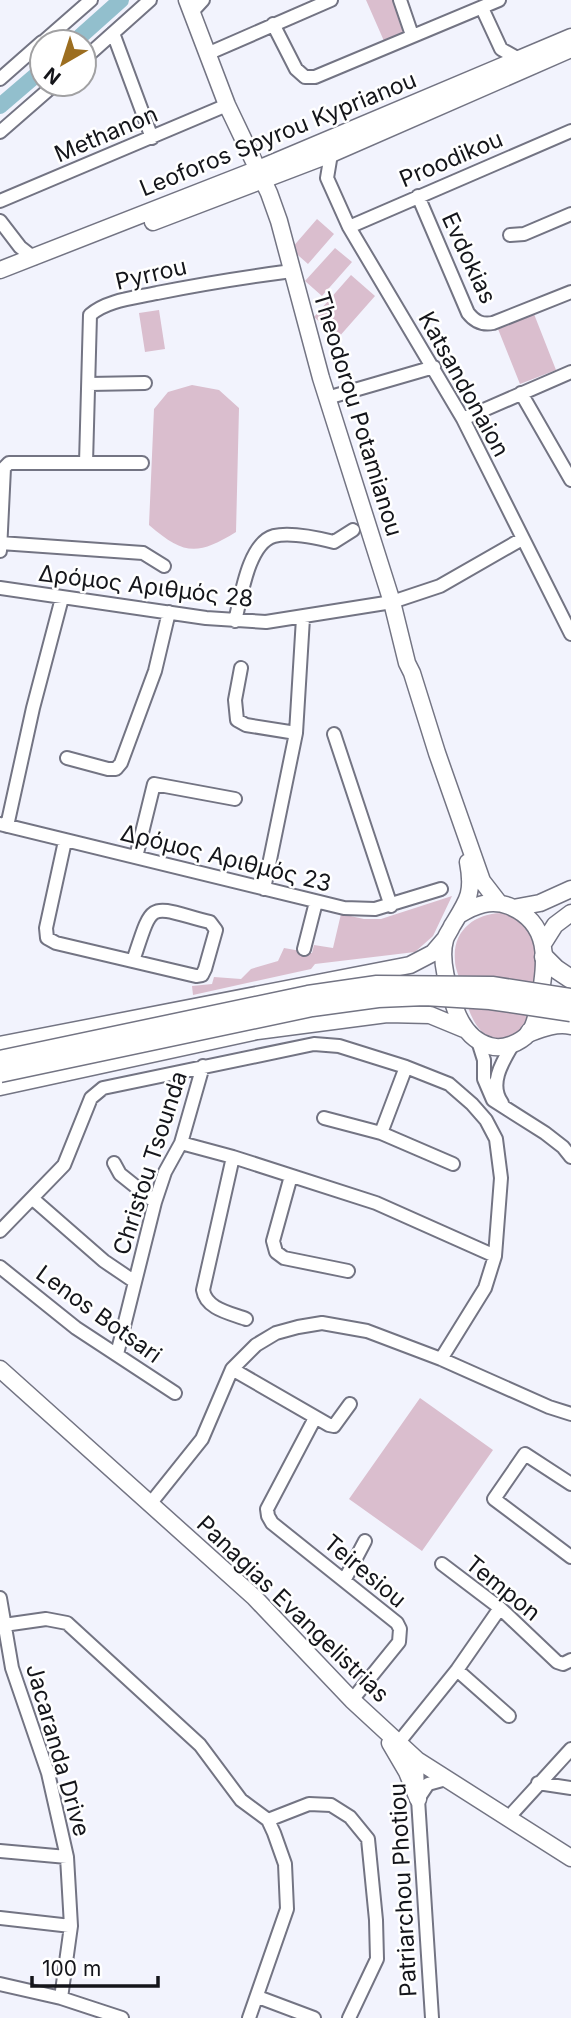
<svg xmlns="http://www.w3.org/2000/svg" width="571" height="2018" font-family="Inter,sans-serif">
<rect width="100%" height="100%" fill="#f2f3fd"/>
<path fill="#dabece" d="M366,0h30l11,24 -5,10 -18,7z
M317,219l17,15 -26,30 -17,-15z
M335,248l17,14 -30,34 -17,-15z
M351,275l24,21 -37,42 -24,-21z
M159,310l6,39 -20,3 -6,-39z
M534,314l22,56 -36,14 -22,-55z
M192,385l27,5 20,18 -3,124c-39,24 -52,23 -87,-7l5,-116 14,-17z
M452,896l-19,40 -18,16 -100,12 -4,5 -118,26 -1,-9 20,-2 2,-7 27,2 10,-10 27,-8 6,-13 28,5 2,-8 19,3 8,-34 23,5h17z
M501,913c58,14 35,71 28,113 -9,6 -17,14 -29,13 -26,-1 -32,-32 -38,-52 -2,-9 -7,-18 -7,-26 -3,-30 19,-47 46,-48z
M420,1398l73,52 -71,101 -73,-52z"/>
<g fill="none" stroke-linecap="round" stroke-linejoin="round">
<path stroke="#92bfcd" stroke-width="16" d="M74,42l47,-42
M0,106l42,-36"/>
<defs>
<path id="minor" d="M400,0l12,35
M482,8l19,41 16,9
M191,13l12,-13
M273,24l23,45 9,8h10l184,-77
M113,33l39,105
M43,42l48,-42
M207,54l124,-54
M84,59l66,-59
M0,79l42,-37
M0,132l55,-48
M331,154l-4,24 22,49 114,192 108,215
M418,196l50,117c7,9 14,12 25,10l78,-31
M0,201l227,-96
M0,221l20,26 14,11
M349,227l222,-96
M510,235l14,-1 47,-20
M89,384l56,-1
M521,393l50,87
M327,398l107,-31
M463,419l108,-47
M86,463l4,-148c17,-15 45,-17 67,-22 45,-9 89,-16 135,-22
M0,543l143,10 21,13
M0,551l4,-83 5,-5h133
M0,588l206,30 60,4 126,-20 48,-16 82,-47
M235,621c6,-23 13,-78 39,-85 16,-4 44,2 60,6l19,-12
M241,668l-6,32 2,20 9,5 50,8
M334,734l57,172
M67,758l41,11h8l5,-6 34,-92 14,-59
M0,824l344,84 31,1 66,-20
M7,826l26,-118 29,-110
M65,841l-19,87 1,10 9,5 140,33 6,-1 3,-6 11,-39 -6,-8c-63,-16 -56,-24 -77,39
M136,857l18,-73 81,15
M264,889l32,-156 7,-115
M304,949l12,-47
M478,1041l6,19v19l9,21 52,33 18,14 8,10
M502,1103c-14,-19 1,-42 11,-59
M324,1118l57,15 72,31
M381,1133l25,-66
M181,1143l52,14 143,46 119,53
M233,1157l-30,133c3,19 27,23 43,29
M114,1163l6,11 35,28
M291,1176l-18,65 3,11 8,6 64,13
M33,1199l71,62 31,21
M0,1231l64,-66 27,-67 12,-10 211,-44 25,2 67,21 43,17 23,20 14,16 10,19 5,39 -6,78 -10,32 -44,71
M0,1267l76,61 99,65
M117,1354l38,-152 10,-30 16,-29 22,-77
M232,1369l97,56 5,1 16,-22
M315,1418l-48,91 1,7 4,7 125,100 3,6 -1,13 -47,58
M571,1484l-46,-30 -31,45 77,58
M150,1504l52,-65 30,-70 24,-24 20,-12 22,-6 24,-4 45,8 74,28 108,48 22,7
M442,1564l58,44 57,54 6,2 8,-4
M345,1579l20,-38
M0,1598l12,70 36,105 19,84 4,69 -10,72
M4,1625l42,-6 21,4 133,122 41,55 27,20 6,13 11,31 2,45 -38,109
M457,1670l52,46
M399,1742l58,-72 43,-62
M417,1760l1,39 14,219
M538,1783l33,5
M418,1799l10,-15 18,-5
M508,1818l63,-69
M268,1820l41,-16 22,1 19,12 18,22 8,81 1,39 -28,59
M0,1851l67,6
M0,1918l71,8
M0,1984l61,14 61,20
M258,1997l56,21"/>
<path id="major" d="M187,0l40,105 42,88 10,28 42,157 71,224 15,61 5,10 25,80 45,128 17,22
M153,222l178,-68 240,-105
M0,270l258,-101 313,-132
M513,908l27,-5 31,-14
M459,915c16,-10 32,-16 50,-9 42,17 37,55 31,92 -2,10 -4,27 -11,35 -9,10 -26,17 -39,13 -18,-5 -29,-21 -35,-38 -6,-18 -16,-48 -10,-68 1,-5 5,-9 7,-14 16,-26 22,-33 16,-64
M543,944l12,-19 16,-12
M0,1045l410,-80 23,-12 12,-14
M0,1087l257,-56 130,-17 43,1 34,14
M0,1369l254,228 98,103 65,60 154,98
M390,1743l17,29 11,27"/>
<path id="highway" d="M544,957l12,12 15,10
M530,1032c13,-5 27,-10 41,-7"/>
</defs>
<use href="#minor" stroke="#737483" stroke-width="16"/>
<use href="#major" stroke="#737483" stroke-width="19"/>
<use href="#highway" stroke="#737483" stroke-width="21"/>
<use href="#minor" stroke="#fff" stroke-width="12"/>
<use href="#major" stroke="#fff" stroke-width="16"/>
<use href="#highway" stroke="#fff" stroke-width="18"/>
<defs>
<path id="highway-bridge" d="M0,1060l308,-65 69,-10 115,1 79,12
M0,1073l312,-66 66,-9 47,-2 65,4 81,12"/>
</defs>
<use href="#highway-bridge" stroke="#737483" stroke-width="21" stroke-linecap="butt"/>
<use href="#highway-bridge" stroke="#fff" stroke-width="18"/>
</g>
<g text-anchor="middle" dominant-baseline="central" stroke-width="5" stroke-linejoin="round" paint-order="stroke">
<g font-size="23" fill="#14151a" stroke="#fff">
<text transform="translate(106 134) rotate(-23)">Methanon</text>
<text transform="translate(278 134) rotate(-22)">Leoforos Spyrou Kyprianou</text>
<text transform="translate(451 159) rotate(-23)">Proodikou</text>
<text transform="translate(469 258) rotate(65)">Evdokias</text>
<text transform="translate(151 274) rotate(-13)">Pyrrou</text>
<text transform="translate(464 384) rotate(61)">Katsandonaion</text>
<text transform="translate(358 414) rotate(73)">Theodorou Potamianou</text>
<text transform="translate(146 586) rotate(7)">Δρόμος Αριθμός 28</text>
<text transform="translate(226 858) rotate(14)">Δρόμος Αριθμός 23</text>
<text transform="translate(150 1163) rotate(-72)">Christou Tsounda</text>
<text transform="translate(99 1314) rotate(36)">Lenos Botsari</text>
<text transform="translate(365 1571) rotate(40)">Teiresiou</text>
<text transform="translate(503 1588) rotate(39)">Tempon</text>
<text transform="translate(293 1609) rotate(44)">Panagias Evangelistrias</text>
<text transform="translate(58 1750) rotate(74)">Jacaranda Drive</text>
<text transform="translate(403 1890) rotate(-93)">Patriarchou Photiou</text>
</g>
</g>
<g transform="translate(63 63) rotate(219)"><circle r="33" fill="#ffffff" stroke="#a1a1a3" stroke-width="2"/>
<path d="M0-5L12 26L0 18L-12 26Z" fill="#9c6e20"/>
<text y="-10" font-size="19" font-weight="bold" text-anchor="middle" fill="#14151a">N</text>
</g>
<path d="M32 1976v10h126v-10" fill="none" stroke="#14151a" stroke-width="3.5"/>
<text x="42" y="1976" font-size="21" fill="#14151a" stroke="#ffffff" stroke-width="5" paint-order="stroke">100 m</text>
</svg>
